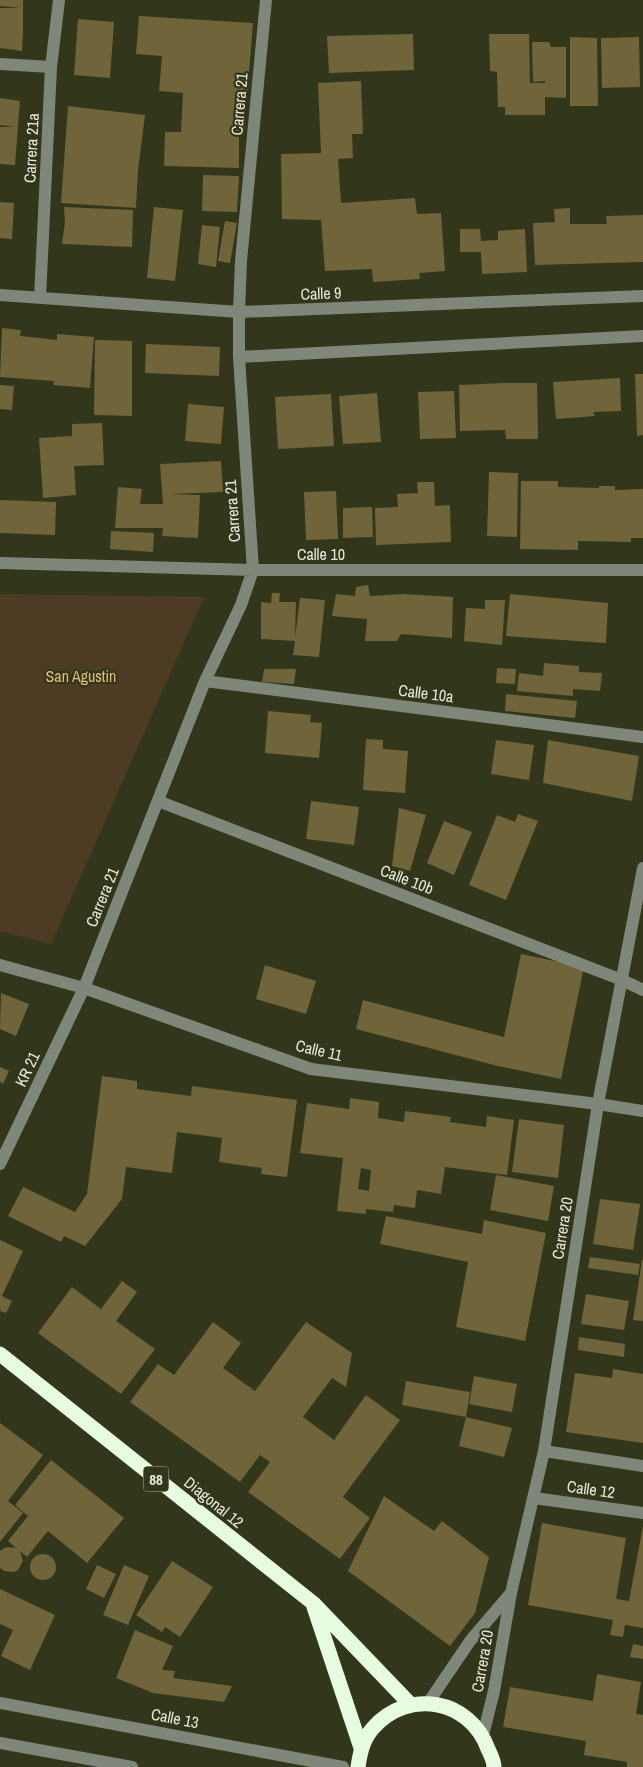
<svg xmlns="http://www.w3.org/2000/svg" width="643" height="1767" font-family="'Archivo Narrow',sans-serif">
<rect width="100%" height="100%" fill="#32361b"/>
<path fill="#4e3b23" d="M0,594l204,3 -153,347 -51,-13z"/>
<path fill="#70643a" fill-rule="evenodd" d="M0,0h23v33l-1,18 -22,-3v-40h21l-21,-2z
M139,16l114,7 -9,112h-5v33l-75,-2 1,-34h16l2,-39 -24,-2 3,-35 -26,-2z
M78,19l36,3 -4,56 -36,-3z
M413,34l1,36 -85,3 -2,-37z
M489,34h40l1,49h15v-2l-12,1 -1,-40h17l2,5h15v51l-21,-1v18h-40v-8h-7l-1,-35 -7,-1z
M570,37l27,1 1,68h-28z
M639,37l1,50 -38,1 -1,-50z
M361,81l2,53h-11l1,24 -15,1 3,44 74,-5 2,16 24,-1 4,58 -26,2 1,6 -47,3 -1,-13 -47,2 -4,-51 -39,-1 -1,-65 40,-1 -3,-70z
M0,98l20,3 -5,64 -15,-1v-37h14l-14,-2z
M68,106l77,9 -7,55 -2,38 -75,-5z
M203,175l36,1 -2,36 -35,-1z
M0,202l14,1 -2,36 -12,-1z
M64,207l69,3 -1,37 -70,-3 3,-22z
M154,207l29,3 -8,71 -28,-3z
M570,208v16h37l-1,-8 37,-1v47l-108,3 -2,-42 22,-1 -1,-13z
M225,221l12,2 -7,40 -12,-2z
M202,225l18,2 -4,40 -18,-3z
M460,229h20l1,12 17,-1v-9l27,-2 2,43 -45,2 -1,-22h-21z
M2,328l19,2 -1,6 20,2 17,2v-6l37,3 -4,51 -37,-3 1,-4 -54,-4z
M95,340l37,1v75l-38,-1z
M146,344l74,3 -1,29 -74,-3z
M635,374h8v61l-6,1z
M620,378l1,33 -28,1 2,4 -39,3 -3,-37z
M504,383h33l1,56h-32l-1,-9 -45,1 -1,-46z
M0,385l14,1 -2,24 -12,-1z
M454,391l2,47 -36,1 -2,-47z
M377,393l4,49 -38,2 -4,-48z
M331,394l3,52 -56,3 -3,-52z
M188,404l36,3 -3,37 -36,-3z
M102,423l2,42 -30,1 2,29 -33,3 -4,-60 33,-2v-12z
M221,461l2,31 -54,2 31,1 -2,43 -36,-2 1,-8h-48l3,-41 24,2 -2,15h23l-3,-40z
M489,472l29,1 -1,64 -30,-1z
M521,481h37v6l41,1v-2h16v4l28,-1v49h-12v4l-53,-1v9l-58,-1z
M417,482h17l1,24 15,-1 1,37 -75,3 -1,-37 23,-1 -1,-13 21,-1z
M336,491l2,48 -32,1 -2,-48z
M0,500l56,2 -1,33 -55,-2z
M372,507l1,30 -30,1v-30z
M111,531l43,2 -1,19 -43,-3z
M368,585l2,11 34,-2 49,3 -1,41 -51,-4 -4,7h-32l2,-22 -35,-3 4,-22 19,2 1,-9z
M272,593h8l-1,9h17l-1,36 5,-40 25,2 -6,57 -26,-2 2,-14 -34,-2v-37l10,1z
M510,594l98,9 -2,40 -100,-7z
M485,600h20l-3,45 -38,-4 2,-33 19,1z
M544,663l35,3v6l23,1 -2,18 -27,-2v7l-56,-5 2,-18 24,3z
M497,668l19,1 -1,15 -19,-1z
M264,669h32l-2,15 -32,-2z
M506,694l71,7 -2,17 -70,-7z
M268,711l43,4 -1,7 12,1 -3,35 -54,-5z
M366,739l17,1v9l25,2 -3,42 -42,-3z
M496,740l38,5 -5,35 -38,-6z
M548,740l91,16 -7,45 -89,-18z
M311,801l48,6 -5,38 -48,-6z
M399,808l27,7 -16,56 -18,-5z
M518,814l20,7 -32,79 -37,-15 28,-70 18,7z
M444,821l28,11 -18,43 -27,-12z
M521,954l63,13 -23,112 -63,-13 -142,-37 7,-29 141,37z
M265,965l51,16 -10,33 -50,-15z
M1,993l28,11 -13,32 -16,-7z
M0,1067l9,4 -6,13 -3,-2z
M102,1076l35,5v8l54,7 1,-10 105,14 -10,77 -26,-3 1,-6 -43,-6 3,-24 -45,-6 -5,41 -46,-6 -4,32 -37,47 -21,-10 -3,6 -53,-26 15,-29 52,25 12,-18z
M350,1098l29,4 -1,16 26,4 1,-11 46,6 -1,5 36,5 1,-11 27,4 -7,55 -62,-8 -4,27 -24,-4 -2,18 -21,-3 -1,7 -27,-3v5l-29,-3 6,-53 -43,-5 7,-50 42,6zM361,1168l10,2 -2,21 -11,-2z
M519,1119l45,6 -6,53 -46,-6z
M496,1175l58,11 -6,35 -58,-11z
M600,1199l40,5 -7,46 -40,-6z
M386,1216l96,18 2,-14 62,13 -21,108 -69,-14 12,-65 -88,-18z
M0,1240l23,11 -21,45 10,5 -6,12 -6,-2z
M590,1257l50,7 -2,11 -50,-7z
M642,1260h1v61l-10,-1z
M122,1281l15,11 -21,29 39,28 -34,45 -83,-61 34,-46 29,22z
M586,1294l43,7 -5,29 -43,-6z
M213,1322l28,21 -18,25 32,23 51,-69 46,31 -6,34 -14,-9 -29,39 31,23 32,-45 34,25 -57,77 27,21 -30,41 -92,-67 22,-30 -10,-7 -20,27 -110,-80 28,-38 16,11z
M579,1337l46,7 -1,13 -46,-7z
M613,1369l30,5v69l-77,-11 9,-59 37,5z
M474,1376l43,8 -5,28 -43,-8z
M406,1381l64,11 -4,25 46,11 -8,29 -45,-11 7,-29 -64,-12z
M0,1423l43,32 -35,46 15,12 -23,29z
M51,1460l73,58 -37,45 -39,-32 -21,26 -7,-6 3,10 -5,9 -4,2 -10,-1 -4,-3v-17l6,-4 10,1 -8,-7 20,-25 -13,-11z
M384,1496l50,35 8,-10 47,36 -14,56 -25,33 -102,-75z
M542,1523l84,15 -10,61 13,2 14,-75v102l-18,-3 -2,12 -13,-2 3,-15 -85,-15z
M30 1567a13 13 0 1 1 26 0a13 13 0 1 1-26 0Z
M172,1561l41,26 -33,50 -15,-10 -3,5 -26,-17z
M97,1565l19,9 -12,24 -18,-9z
M124,1565l25,11 -21,49 -25,-10z
M0,1589l55,26 -25,55 -29,-14 12,-26 -13,-6z
M135,1630l38,16 -11,24 13,1 -2,7 59,8 -8,16 -71,-9 -37,-15z
M633,1644l10,2v13l-13,-2z
M597,1674l44,8 -5,32 7,1v52h-16v-5l-43,-7 2,-14 -83,-14 7,-40 83,14z"/>
<g fill="none" stroke-linecap="round" stroke-linejoin="round">
<path stroke="#7f877b" stroke-width="12" d="M0,64l51,3
M0,295l239,17 404,-16
M40,298l11,-231 8,-67
M239,357l404,-21
M0,563l253,7h390
M205,681l438,56
M158,801l464,179 21,10
M0,965l84,23 227,81 287,35 45,7
M0,1164l84,-176 121,-307 36,-76 12,-35 -14,-213v-45l2,-51 25,-261
M544,1451l99,15
M534,1498l109,15
M0,1703l343,64
M428,1703l42,-62 41,-48
M483,1735l11,-44 17,-98 33,-142 54,-347 45,-236
M0,1743l132,24"/>
<path stroke="#e7fcdf" stroke-width="15" d="M0,1354l313,249 98,102
M314,1607l47,141
M358,1767c2,-14 5,-28 15,-39 35,-40 97,-29 115,21 3,6 6,12 6,18"/>
</g>
<g text-anchor="middle" dominant-baseline="central" stroke-width="4.5" stroke-linejoin="round" paint-order="stroke">
<rect fill="#32361b" stroke="#b0b3a0" stroke-width="1" x="143.5" y="1466.5" width="25" height="25" rx="4"/>
<g font-size="15" font-weight="bold" fill="#e6e9d9">
<text x="156" y="1479">88</text>
</g>
<g font-size="16" fill="#e6e9d9" stroke="#32361b">
<text transform="translate(239 104) rotate(-85)">Carrera 21</text>
<text transform="translate(31 148) rotate(-87)">Carrera 21a</text>
<text transform="translate(321 293) rotate(-2)">Calle 9</text>
<text transform="translate(232 511) rotate(-94)">Carrera 21</text>
<text x="321" y="554">Calle 10</text>
<text transform="translate(426 693) rotate(7)">Calle 10a</text>
<text transform="translate(407 879) rotate(21)">Calle 10b</text>
<text transform="translate(102 897) rotate(-68)">Carrera 21</text>
<text transform="translate(319 1050) rotate(13)">Calle 11</text>
<text transform="translate(27 1069) rotate(-65)">KR 21</text>
<text transform="translate(562 1228) rotate(-81)">Carrera 20</text>
<text transform="translate(591 1489) rotate(8)">Calle 12</text>
<text transform="translate(214 1502) rotate(39)">Diagonal 12</text>
<text transform="translate(482 1661) rotate(-80)">Carrera 20</text>
<text transform="translate(175 1718) rotate(11)">Calle 13</text>
</g>
<g font-size="16" fill="#e6ba7e" stroke="#32361b">
<text x="81" y="676">San Agustin</text>
</g>
</g>
</svg>
